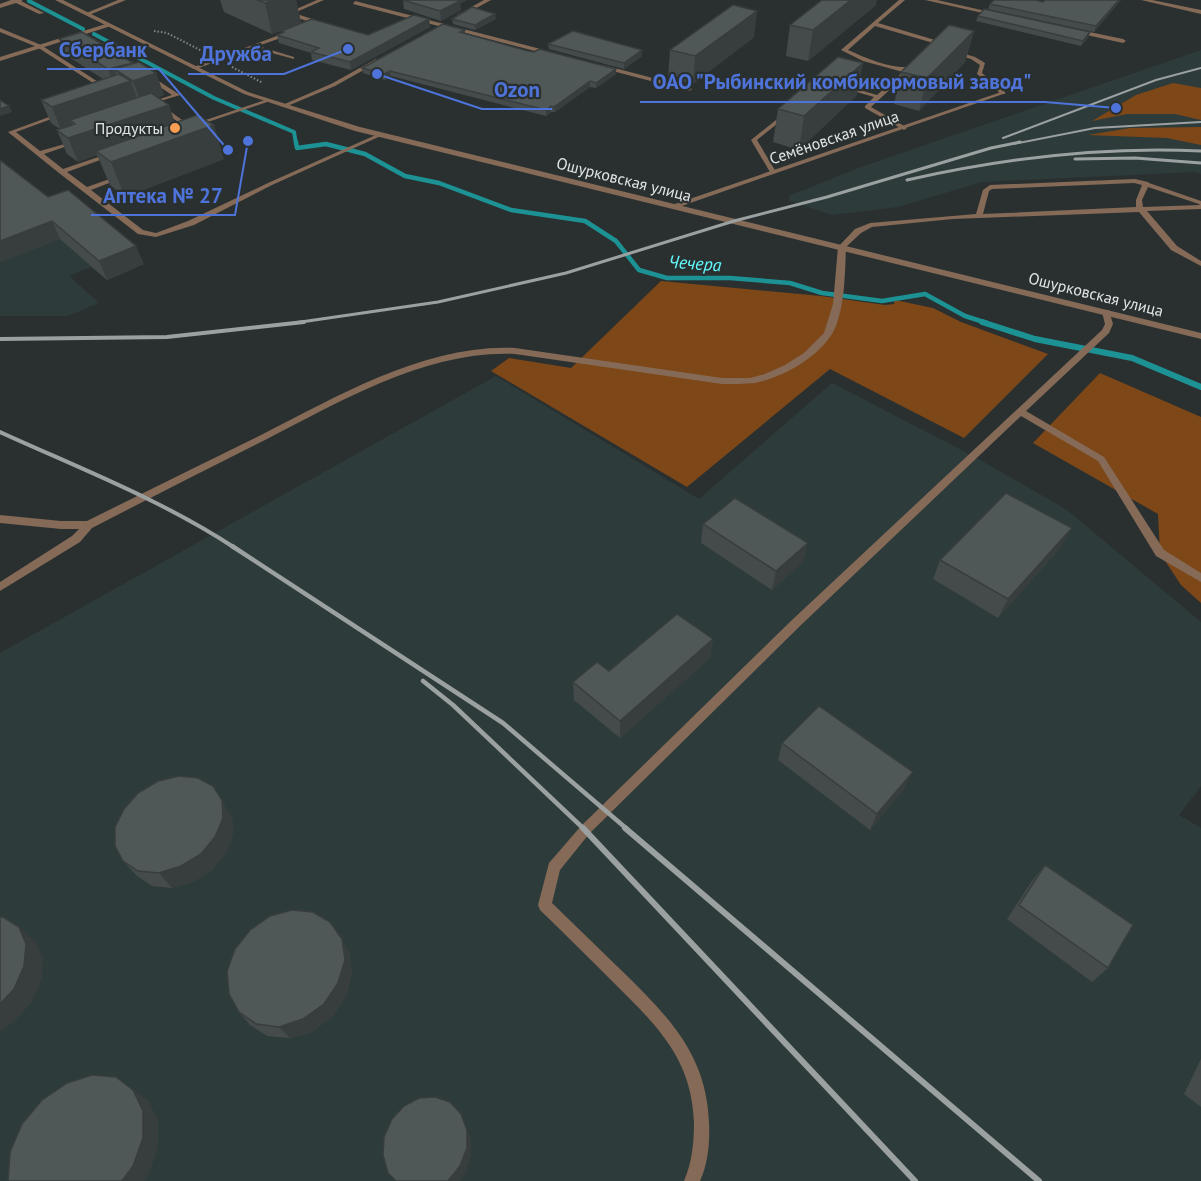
<svg xmlns="http://www.w3.org/2000/svg" width="1201" height="1181" font-family="'PT Sans',sans-serif">
<rect width="100%" height="100%" fill="#2a3030"/>
<path fill="#2e3b3b" d="M1201,50v124l-6,-2 -213,10 -84,25 -66,8 -42,-14 -1,-5 72,-29z
M0,173l34,24 41,11 69,56 -37,16 -16,-13 -22,9 30,27 -31,13h-68z
M496,376l203,123 133,-116 143,74 92,53 134,112v164l-22,29 22,13v353h-1201v-528z"/>
<path fill="#7e4718" d="M1173,83l28,5v32l-26,-6h-48l-35,7 44,-26z
M1201,127v18l-34,-7 -79,-3 42,-7z
M661,281l160,15 64,9 9,-1 1,-4 38,8 28,14 87,32 -84,84 -134,-69 -143,118 -196,-116 18,-13 62,10z
M1100,373l101,44v186l-20,-18 -21,-32 -2,-39 -125,-71z"/>
<g fill="none" stroke-linecap="round" stroke-linejoin="round">
<path stroke="#1d9294" stroke-width="4" d="M29,1l54,28
M94,34l120,64 80,34 2,12"/>
<path stroke="#1d9294" stroke-width="4.5" d="M296,142l1,6 29,-4 39,10 40,22 34,7 72,27 74,11 31,20 23,29 28,8h63l60,5 32,10 60,8 43,-7 40,22 22,7"/>
<path stroke="#1d9294" stroke-width="6" d="M982,322l53,17 97,19 69,29"/>
<path stroke="#818686" stroke-width="2" stroke-dasharray="1.5 2" stroke-linecap="butt" d="M154,31l13,2 37,19
M232,67l31,16"/>
<path fill="#846a57" fill-rule="evenodd" d="M11,0h12l-2,1 23,12 -5,1 -23,-11 -16,5v-4z
M118,0h8l-37,15 -5,-1z
M317,0h7l-30,13 18,6 1,5 -7,4 -5,-1 6,-4v-2l-22,-7z
M899,0h6l-27,23 67,20v5h-4l-1,-3 -65,-19 -27,24c20,9 43,19 64,17l1,1 -4,4 -38,35 35,20 1,1 -3,2 -39,-22v-2l9,-9 -31,-9 3,-2 31,9 26,-23 -40,-11 -22,-11z
M0,28l41,17 68,44 -5,1 -67,-43 -37,-15z
M290,31l2,3 -34,12 36,11v2l-41,-11 -57,21 -5,-1z
M955,51l20,6 10,6 -3,10 23,19v2h-4l-24,-20 3,-9 -9,-6 -18,-5 -1,-1z
M147,78h7l26,17 -29,9v-2l21,-7 -21,-14h-6l-1,-1z
M265,100l5,1 -74,25 -5,-1z
M163,109h4l26,19 -5,1 -24,-17 -6,1v-2z
M786,112l2,1v2l-31,25 19,32 -3,2 -3,-2 -19,-32z
M60,113l5,1 -49,18 24,19 39,-11v2l-35,12 19,15 47,-16h4v2l-47,17 20,15 31,-11h4v2l-31,12 52,40 13,3 32,-12 80,-38 110,-49 5,1 -111,50 -78,40 -38,12 -18,-3 -79,-61 -51,-41z
M1135,179l13,3 1,1 52,18v8l-54,2 30,35 24,15v5l-30,-16 -32,-38 -186,7 -81,8 -11,6 -15,14c-1,26 -1,55 -10,79 -12,29 -52,51 -81,57 -11,1 -22,1 -33,1l-207,-30c-87,-4 -172,46 -248,85 -58,29 -117,59 -175,89l-12,14 -80,49v-9l72,-46 7,-7h-18l-61,-6v-8l61,6h26c58,-29 117,-58 176,-87 77,-39 163,-90 252,-86l207,30h28l15,-4 20,-9 19,-12 20,-20 9,-29 5,-57 17,-18 15,-6 106,-9 7,-24 7,-5zM1134,183l8,2 -6,15v7l-153,7 6,-23 3,-2zM1148,187l51,17 1,1 -57,2 -1,-7z
M1103,310h6l4,14 -4,9 -83,78 78,46 60,93 37,23v9l-45,-26 -58,-95 -77,-45 -221,210 -211,208 -29,36 -8,33c23,22 46,45 69,67 46,45 86,84 88,153 1,19 -1,41 -9,58h-16c8,-18 10,-39 10,-58 -2,-66 -39,-99 -82,-142 -24,-24 -48,-48 -72,-71l-2,-5 11,-42 32,-37 211,-206 310,-290 3,-6 -3,-12z"/>
<path fill="#846a57" fill-rule="evenodd" d="M484,0h7l-29,16 -5,-1z
M925,0h12l62,14 -3,2z
M1141,0h11l49,10v4z
M355,1l201,52 1,1 -3,2 -201,-52z
M109,23l2,3 -111,35v-4z
M1075,29l48,10 3,2 -3,2 -50,-11z
M376,59l2,1v2l-43,24 -50,21 -5,-1 51,-22z
M603,65l88,23 1,1 -3,2 -88,-23 -1,-1z
M1001,92l5,1 -330,115 -7,-2z"/>
<path fill="#846a57" fill-rule="evenodd" d="M55,0h8l185,92 112,35 841,206v6l-846,-208 -111,-37z"/>
<path stroke="#9ba0a0" stroke-width="2" d="M1003,138l153,-58 45,-12
M1013,144l82,-16 106,-6"/>
<path stroke="#9ba0a0" stroke-width="3" d="M1075,159l60,-1 66,5
M907,180c98,-22 194,-34 294,-29
M294,323l144,-21 128,-29 168,-52 93,-24 164,-49 29,-6"/>
<path stroke="#9ba0a0" stroke-width="4" d="M0,339l167,-2 137,-15
M0,432c79,36 162,68 235,116"/>
<path stroke="#9ba0a0" stroke-width="4.5" d="M232,546l271,177 124,106
M423,681l30,24 131,124"/>
<path stroke="#9ba0a0" stroke-width="6" d="M583,828l332,353
M625,828l414,353"/>
</g>
<path fill="#454b4b" d="M220,0h76l5,23 67,12 61,-16 1,8 -79,43 -39,-10 -1,-7 -32,-10 -2,-8 4,-2v-2l16,-6 -25,9 -48,-22z
M403,0l57,4 1,6 -20,11 -37,-12z
M1121,0l-27,32 -106,-23 2,-5z
M876,5l-68,56 -22,-5 4,-31z
M978,16l110,22 -7,8 -105,-25z
M452,19h44l-21,11 -22,-6z
M465,30v4l63,17 88,18v5l-20,14 -6,-1 -35,25h-4l-5,4 -155,-40 -6,4 -22,-7 -1,-5z
M974,31l-9,31 -46,49 -25,-7 7,-32z
M754,37l-61,47 -25,-7 2,-27z
M59,39l97,34 8,22 -7,3 12,7 6,18 49,36 -99,38 -15,-12 -13,-30 -19,7 -11,-8 -10,-24 3,-1 -9,-6 -10,-23 62,-21 -37,-24z
M548,44l94,6v6l-18,13 -75,-20z
M857,95l-58,55 -26,-8 5,-33z
M48,197l96,67 -37,16 -47,-41 -60,23z
M703,524l100,38 -31,28 -71,-47z
M1061,547l-63,71 -65,-39 7,-19z
M713,639l-3,19 -90,80 -46,-38 -1,-18z
M782,743l122,46 -34,41 -92,-70z
M232,817l1,17 -7,19 -14,17 -19,12 -21,6 -20,-2 -15,-10 -14,-15z
M1045,865l63,103 -16,14 -85,-63 25,-38z
M349,952l3,21 -6,23 -13,20 -21,16 -22,6 -23,-2 -17,-11 -11,-13z
M1201,1059v48l-17,-13z"/>
<path fill="#383d3d" d="M274,0h22l5,23 -29,11 -7,-31z
M452,0h15l-7,4 1,6 -20,11 -1,-10z
M851,0h26l-1,5 -68,56 5,-31z
M1119,0h2l-27,32 2,-6z
M757,11l-3,26 -61,47 2,-28z
M495,14l1,5 -21,11v-5z
M429,19l1,8 -79,43 -1,-8z
M974,31l-9,31 -46,49 8,-33z
M1090,32l-2,6 -7,8 2,-5z
M642,50v6l-18,13v-6z
M133,63l5,16 18,-6 8,22 -23,8 -8,-22 -19,-12 6,15 -6,2 -6,-17z
M863,63l-6,32 -58,55 5,-34z
M616,69v5l-20,14v-5z
M390,71l1,5 -6,4 -1,-6z
M131,81l8,23 -69,16 3,6 -12,4 -9,-23z
M590,81v6l-35,25 -1,-5z
M169,105l7,23 -80,23 1,4 -19,7 -10,-24z
M9,106l3,6 -12,4v-7z
M551,106v6l-5,4v-6z
M214,125l10,34 -99,38 -14,-35z
M52,221l8,18 -60,23v-21z
M136,246l8,18 -37,16 -8,-19z
M1072,528l-11,19 -63,71 10,-19z
M808,543l-5,19 -31,28 4,-19z
M713,639l-3,19 -90,80v-17z
M913,772l-9,17 -34,41 7,-16z
M213,786l19,31 1,17 -7,19 -14,17 -19,12 -21,6 -13,-15z
M19,927l17,15 7,16 -1,21 -10,23 -18,20 -14,9v-27z
M342,939l7,13 3,21 -6,23 -13,20 -21,16 -22,6 -11,-11z
M116,1077l32,23 10,20v27l-9,27 -5,7h-22z
M461,1114l10,25v18l-6,17 -5,7h-12z"/>
<path fill="#505757" stroke="#383d3d" stroke-width="1.5" d="M257,0h17l-9,3z
M403,0h55l2,1 -20,10z
M822,0h29l-38,30 -23,-5z
M994,0h41l8,2 2,-2h74l-23,26 -106,-22z
M733,5l24,6 -62,45 -25,-6z
M472,7l23,7 -20,11 -23,-6z
M984,9l106,23 -7,9 -105,-25z
M414,15l15,4 -79,43 -39,-10 8,-4 -42,-13 7,-3 -3,-1 31,-12 56,16z
M443,24l22,6 -5,2 68,19 6,1 5,-3 77,20 -20,14 -6,-2 -36,26 -3,-1 -5,4 -156,-39 -6,3 -22,-6z
M949,25l25,6 -47,47 -26,-6z
M573,31l69,19 -18,13 -76,-19z
M82,32l51,31 -25,6 -49,-30z
M838,57l25,6 -59,53 -26,-7z
M139,62l17,11 -23,8 -19,-12z
M119,74l12,7 -79,26 -11,-7z
M151,93l18,12 -101,33 -11,-8 18,-6 -5,-4z
M0,100l9,6 -9,3z
M197,115l17,10 -103,37 -15,-11z
M0,160l48,37 20,-7 68,56 -37,15 -47,-40 -52,20z
M1006,493l66,35 -64,71 -68,-39z
M735,498l73,45 -32,28 -73,-47z
M677,614l36,25 -93,82 -47,-39 24,-20 12,9z
M819,706l94,66 -36,42 -95,-71z
M179,776l19,2 15,8 9,14 1,18 -8,19 -14,17 -20,12 -22,7 -21,-2 -15,-10 -8,-15v-19l9,-18 14,-16 20,-12z
M1045,865l88,60 -25,43 -89,-63z
M292,910l21,2 17,10 12,17 3,21 -7,23 -14,21 -21,15 -24,8 -23,-3 -17,-12 -10,-18 -2,-23 8,-22 15,-19 20,-14z
M0,917h3l16,10 7,17 -2,22 -10,23 -14,15z
M92,1075l24,2 17,13 10,21v27l-10,28 -11,15h-114l2,-29 12,-28 20,-24 25,-17z
M435,1097l15,5 11,12 6,16v18l-7,18 -12,15h-52l-8,-8 -5,-18 1,-18 8,-18 12,-13 15,-8z"/>
<circle fill="#fc9d53" stroke="#2a3030" stroke-width="2" cx="175" cy="128" r="6"/>
<g text-anchor="middle" dominant-baseline="central" stroke-width="4.5" stroke-linejoin="round" paint-order="stroke">
<g font-size="16" fill="#e1e5e5" stroke="#2a3030" text-anchor="end">
<text x="163" y="128">Продукты</text>
</g>
<g font-size="16" fill="#e1e5e5" stroke="#2a3030">
<text transform="translate(834 137) rotate(-19)">Семёновская улица</text>
<text transform="translate(624 179) rotate(14)">Ошурковская улица</text>
<text transform="translate(1096 294) rotate(14)">Ошурковская улица</text>
</g>
<g font-size="18" font-style="italic" fill="#61f7fb" stroke="#2a3030">
<text transform="translate(695 263) rotate(4)">Чечера</text>
</g>
</g>
<path fill="none" stroke="#4e74db" stroke-width="2" d="M228 150L159 69H47M348 49L284 74H188M1116 108L1045 102H640M377 74L482 109H552M248 141L235 215H91"/>
<g fill="#4e74db" stroke="#2a3030" stroke-width="2">
<circle cx="228" cy="150" r="6"/>
<circle cx="348" cy="49" r="6"/>
<circle cx="1116" cy="108" r="6"/>
<circle cx="377" cy="74" r="6"/>
<circle cx="248" cy="141" r="6"/>
</g>
<g font-size="21" text-anchor="middle" font-weight="bold" fill="#4e74db" stroke="#2a3030" stroke-width="4.5" stroke-linejoin="round" paint-order="stroke">
<text x="103" y="57">Сбербанк</text>
<text x="236" y="61">Дружба</text>
<text x="842" y="89">ОАО "Рыбинский комбикормовый завод"</text>
<text x="517" y="97">Ozon</text>
<text x="163" y="203">Аптека № 27</text>
</g>
</svg>
